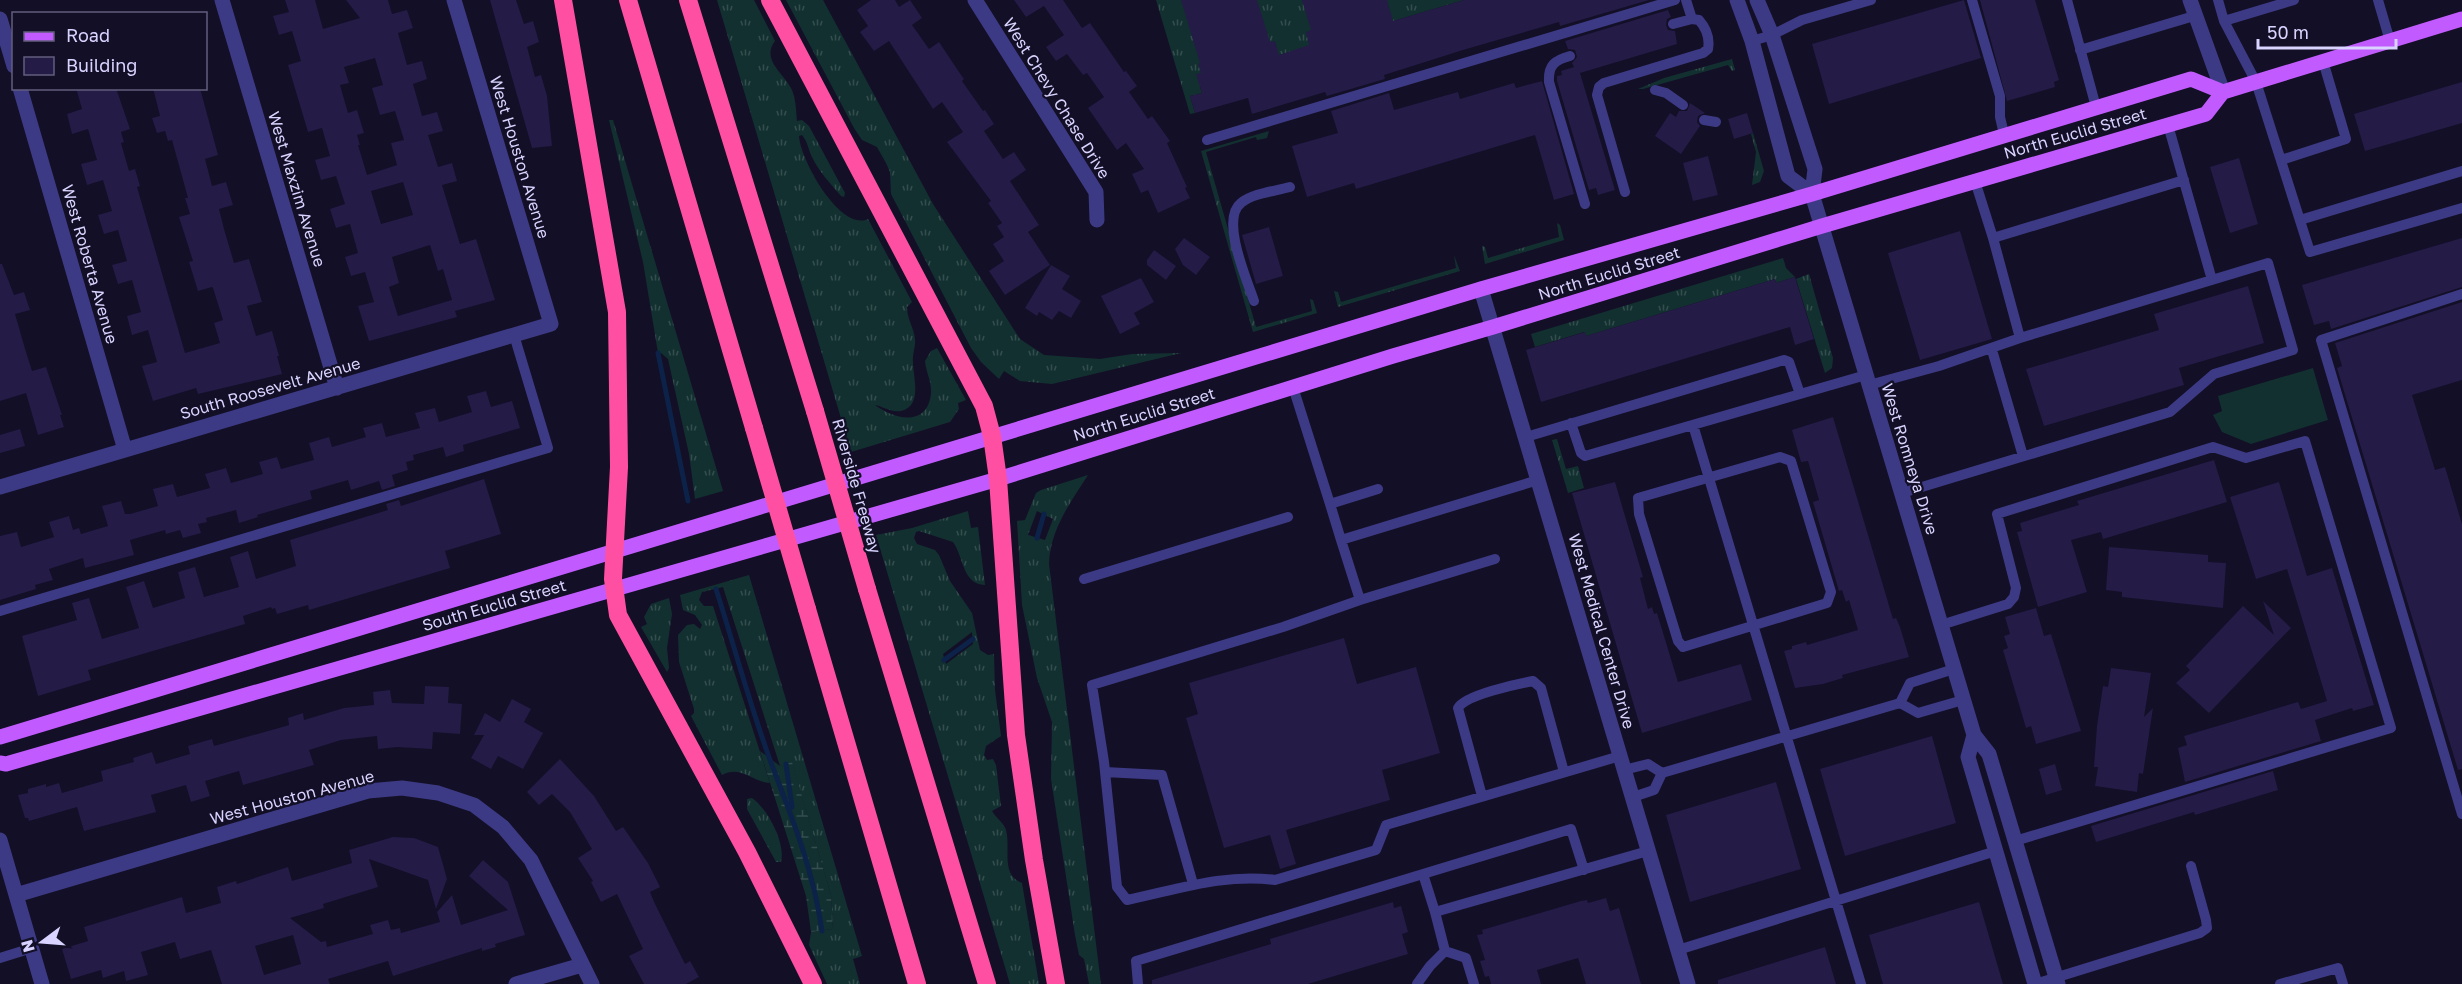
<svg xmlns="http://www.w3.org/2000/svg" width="2462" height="984" font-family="'Golos Text',sans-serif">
<defs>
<pattern id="grass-tufts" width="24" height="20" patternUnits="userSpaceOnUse" patternTransform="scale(1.5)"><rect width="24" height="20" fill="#12302f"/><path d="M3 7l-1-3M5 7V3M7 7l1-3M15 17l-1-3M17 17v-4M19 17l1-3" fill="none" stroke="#344d4e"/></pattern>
<pattern id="wetland-marsh" width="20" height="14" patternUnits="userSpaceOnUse" patternTransform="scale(1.5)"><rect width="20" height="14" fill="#12302f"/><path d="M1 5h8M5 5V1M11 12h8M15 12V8" fill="none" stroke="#344d4e"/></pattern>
</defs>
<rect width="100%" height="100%" fill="#130f26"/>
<path fill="url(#grass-tufts)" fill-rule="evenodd" d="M717,0h37l21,41c-14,18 8,32 16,47 5,10 5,22 6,33l5,-1 7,6 36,67 -1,4 -3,-1c-10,-12 -22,-24 -29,-39 -4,-8 -4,-15 -10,-22l-3,1c1,23 41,96 69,83l44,83 -5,5c0,12 7,21 8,32 1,7 -3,15 -2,23 0,16 10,43 -12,49 -9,2 -19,-5 -26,-6 18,14 52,23 56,-11 1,-12 -5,-22 -6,-33l6,-10 6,-3 29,52 -8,3 1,6 -9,13 -99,30z
M786,0h37l110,204 87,135 24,16 56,4 32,-5 49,-1 -129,31 -32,-3 -16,-10 -5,8 -18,-17 -10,-14 -80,-154 -1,-22 -4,-9 -9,-16 -15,-7 -8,-12z
M1156,0h308l-225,67 -39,20 2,6 -12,3 5,17 -5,1z
M1732,59l3,11 -3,1 -4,-6 -85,24h-5l26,-11z
M609,120h4l110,371 -28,8 -6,-45 -21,-95 -7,-6h-3l-15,-91z
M1269,131l-2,7 -10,2 -1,-3 -50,15 50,175 56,-16 -2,-12 3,1 4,13 -64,19 -52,-181z
M1753,133l11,38 -4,11 -8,3 4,-33 -5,-18z
M1557,223l3,2 4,15 -79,24 -3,-18 3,1 3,11 71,-21z
M1454,255l6,16 -122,36 -4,-16 4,1 3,10 115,-34z
M1783,258l3,10 9,9 -19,6 -1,-4 -189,57 -2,-4 -49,15 -4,-13z
M1809,274l24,84 -1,10 -7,5 -29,-94z
M1557,439l9,30 12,-3 6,22 -16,5 -16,-53z
M1088,475c-18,28 -38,55 -39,89l52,420h-12l-5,-25 -5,-4 -4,-20 -24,-156 1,-57 -15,-44 -15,-73 -5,-84 8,-1 11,-27 5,-3zM1037,511l16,8 -8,21 -17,-5z
M968,511l3,17 7,-1 7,58c-23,-1 -21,-28 -32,-43l-34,-11 -3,1 -2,6 3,6 18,6 4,5 11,26 22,32 8,37 8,5 6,-1 1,36 6,46 -15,10 -2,9 3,5 6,-1 3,6 5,41 -9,5c4,7 12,12 14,19 5,18 -6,45 16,53l17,101h-29l-134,-449 36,-7zM972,632l1,12 -27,20 -3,-10z
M749,575l113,381 -9,3 7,25h-33l-18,-39 2,-13 22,-3 -2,-34 -39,-132 -12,3 -57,-179 -21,5 -3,8 5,6h9l57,177c-18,-1 -29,-18 -48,-8l-31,-59 3,-3v-4l-15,-47 -1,-27 9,-10 7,-1 6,5 2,-4 -7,-10 -12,-5 -3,-15z
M669,598l3,16 -5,34 2,20 -2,4 -26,-45 6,-3 -3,-7 7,-13z
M752,798c15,10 34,45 29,64h-5l-29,-53v-10z"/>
<path fill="url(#wetland-marsh)" d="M760,751l20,15 12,-4 39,133 2,34 -22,3 -5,-36z"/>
<path fill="#12302f" d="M2313,368l15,52 -77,24 -29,-12 -9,-17 9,-4 -4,-15z"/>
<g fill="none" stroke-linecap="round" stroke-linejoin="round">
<path stroke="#0c2248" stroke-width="5" d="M658,353l30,148
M1037,538l7,-24
M716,589c19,59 35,121 57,179 21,54 41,106 49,163
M944,660l29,-21
M786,764l6,43"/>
</g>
<path fill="#241b47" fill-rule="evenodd" d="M285,0h30l8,29 37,-11 -14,-18h42l4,14 15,-4 6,18 -15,5 9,32 15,-4 5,18 -14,5 9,32 15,-4 6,19 -15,4 10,32 14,-4 5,18 -15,4 18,59 16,-5 19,61 -40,11 2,6 -88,24 -11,-35 16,-4 -9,-30 -14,4 -6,-19 13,-4 -8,-29 -14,4 -6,-19 15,-5 -9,-28 -15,4 -6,-20 15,-4 -8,-28 -14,4 -20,-67 13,-4 -9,-30 -13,4 -6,-19 16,-4zM375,58l8,27 -11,3 8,27 15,-4 9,29 -13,3 6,22 -30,10 -9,-30h2l-3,-10 7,-2 -7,-23 -9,3 -8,-28 9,-2 -5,-16zM403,182l10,33 -32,9 -10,-33zM430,245l8,26 5,-2 9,31 -54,16 -9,-29 10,-4 -7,-26z
M490,0h26l8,24 9,-3 6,21 -12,5 8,30 6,-2 6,21 5,50 -20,2z
M871,0h24l4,7 11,-7 12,18 -10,7 17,24 10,-7 20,30 5,7 -2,2 21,30 2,-1 9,14 -10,7 19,28 11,-7 12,18 -16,11 29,44 -11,7 22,33 -45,30 -16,-24 15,-10 -11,-17 11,-7 -7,-11 5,-3 -14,-20 3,-2 -44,-59 16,-10 -21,-30 -9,7 -44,-68 -15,10 -14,-19 8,-6 -11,-16z
M1014,0h49l19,28 8,-5 34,49 2,-1 11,15 -8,6 19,27 4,-3 18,25 -3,2 20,44 -2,1 5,10 -32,15 -10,-23 -7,3 -9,-19 12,-5 -18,-26 -9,7 -29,-42 16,-11 -17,-24 -4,2 -16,-21 -11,7 -10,-14 18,-12 -20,-29 -18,11z
M1181,0h76l13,42 5,-1 4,14 30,-10 -3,-13 5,-2 -9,-30h85l6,21 71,-21h185l-89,26 -1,-4 -96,28 -79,25 1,4 -58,17 -2,-4 -73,22 -4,-16 -53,15 -5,-17 12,-3 -6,-19 5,-1 -3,-9 2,-1z
M1964,0l17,58 -152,46 -17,-60z
M1980,0h55l24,80 -5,2 1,5 -48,14z
M1668,10l3,7 -4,2 -1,6 2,5 7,1 2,13 -97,29 35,117 -17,5 -2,-7 -7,2 -32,-109v-5l5,-1 -1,-4 13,-4 -2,-4 5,-6 -2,-7 -7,-1 -3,-8z
M1542,81l32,113 -20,6 -19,-65 -179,54 -2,-6 -47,14 -15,-51 46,-13 -7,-22 58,-18 5,17 64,-18 2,7 54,-16 2,5z
M2462,82v41l-97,28 -11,-37z
M76,88h40l14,41 -9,3 3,10 -3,1 8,28 6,-2 5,17 -3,1 48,166 35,-10 -6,-20 9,-3 -10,-32 -1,-1 -14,4 -9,-29 4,-1 -14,-44 11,-3 -5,-16h3l-16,-58 -4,1 -3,-10 -8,2 -5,-15 8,-2 -7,-28h47l18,67 -13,4 7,27 14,-4 7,23 -14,4 5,20 10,34 15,-4 13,43 -15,4 9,30 16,-5 7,25h-2l5,18 -84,20 -2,-6 -43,13 -11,-35 15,-4 -9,-32 -16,5 -5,-19 14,-4 -9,-32 -14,4 -6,-19 15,-4 -9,-31 -14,4 -6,-19 14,-4 -9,-31 -16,5 -6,-21 16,-4 -9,-31 -16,5 -5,-20 15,-5z
M1690,103l15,10 -7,3 -1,6 3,4 -19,28 -26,-18 15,-23 6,4 3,-6h8z
M1747,113l6,20 -19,6 -6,-20z
M1708,156l10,39 -25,6 -10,-38z
M2239,158l19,66 -28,9 -20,-66z
M1269,227l14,49 -27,8 -14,-49z
M1960,231l32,108 -72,21 -32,-107z
M1184,238l26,19 -14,18 -13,-10 -8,-16z
M2462,238v49l-131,42 -2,-8 -15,4 -12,-40z
M1154,250l22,16 -10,14 -19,-15v-5z
M0,264h2l12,31 10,-3 6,18 -15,4 11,38 6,19 14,-4 16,48h-2l4,12 -26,8 -12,-42 -26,8z
M1051,265l19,11 -8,13 19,12 -10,17 -12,-7 -7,9 -13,-8 -2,4 -12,-8z
M1795,277l19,62 -19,6 -5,-18 -249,75 -15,-52 59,-18 1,4 189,-57 1,4z
M1141,278l13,24 -20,11 6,11 -20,10 -19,-38z
M2248,286l16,57 -85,25 5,17 -140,41 -18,-57 133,-39 -5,-16z
M2462,302v78l-50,15 23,75 10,-3 17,57v245l-4,1 -121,-402 5,-2 -7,-23z
M486,391l5,16 21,-6 8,27 -57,17 1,6 -18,6 -3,-10 -30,8 1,5 -8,2 2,8 -16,5 3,11 -13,4 -3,-9 -28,9 -3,-10 -38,11 2,8 -55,16 1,2 -19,6 -3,-13 -30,8 1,4 -9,2 3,9 -18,5 -3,-8 -14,4 -1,-4 -35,10 4,15 -49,13 -2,-10 -34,11 4,11 -18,5 1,4 -36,11v-64l17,-4 4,15 33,-10 -5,-15 20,-6 4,14 6,-2 2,6 27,-8 -6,-20 19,-5 4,13h5l28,-8 -5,-17 20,-5 4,13 33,-9 -5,-14 21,-6 5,15 32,-9 -4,-12 18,-5 4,12 33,-9 -5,-17 20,-6 3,10 34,-10 -3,-9 19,-5 4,14 34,-9 -5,-15 20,-5 4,14 33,-10 -5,-16z
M1833,417l60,202 3,-1 4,9 9,30 -67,18 1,3 -20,6 -28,4 -11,-37 8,-2v-3l14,-4 1,3 51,-15 -9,-30 -3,2 -4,-12 -3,1 -26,-89 6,-2 -11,-39 -7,1 -9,-32z
M20,429l5,17 -25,7v-18z
M2214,460l13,42 -124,37 -2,-7 -30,8 16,52 -49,15 -21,-75 5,-1 -2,-8 59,-18 -2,-4z
M484,479l17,55 -56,17 5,17 -141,42 -1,-5 -31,9 -2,-6 -3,1 -1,-2 -28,9 2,8 -157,46 3,10 -53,16 -16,-60 55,-16 -5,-17 17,-5 13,41 37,-11 -13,-41 18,-6 9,27 32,-10 -7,-26 17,-5 9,30 35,-10 -9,-30 18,-6 8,28 40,-13 -6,-26 98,-30 -2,-6 13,-4 2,6z
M1615,482l28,95 -3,1 8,31 4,-2 2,7 3,-1 21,69 63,-18 11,36 -110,33 -70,-240z
M2279,482l28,94 25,-8 42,137 -21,6 -1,-3 -37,12 6,21 -136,41 -7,-34 9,-3 -3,-9 114,-34 3,7 26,-8 -40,-132 -31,10 -26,-82z
M2109,547l99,8v7l18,1 -3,45 -101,-11v-5l-16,-2z
M2263,601l28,27 -82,85 -33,-30 14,-13 -4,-4 57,-60 31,29z
M2036,608l8,28 7,-2 30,97 -45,13 -5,-18 -5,2 -23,-78 5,-2 -4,-12 6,-2 -5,-17z
M1344,638l13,46 59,-17 24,86 -58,17 8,30 -104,30 10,34 -16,5 -10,-34 -46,13 -38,-130 12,-4 -9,-31z
M2111,668l40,5 -7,44 9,-9 -10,66 -4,-1 -2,19 -42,-6 3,-19h-4l3,-41 6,-40 5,1z
M425,686l24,1 -1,16 14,1 -2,30 -27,-2 -1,17 -35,-2 -19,2 -1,-13 -36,4 -32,10 5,15 -71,20 -4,-14 -34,10 5,15 -19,6 -5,-17 -35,10 5,17 -72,19 -7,-24 -48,14 -1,-3h-3l-7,-23 10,-2v-4l18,-5v3l13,-4 3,10 41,-12 -2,-10 33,-9 -1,-4 19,-6 4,12 34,-10 -2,-8 24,-7 2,7 72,-20 3,-1 -1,-7 15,-5 1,7 40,-12 30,-3 -1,-13 17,-2 2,13 32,1z
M512,699l19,10 -7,13 19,11 -20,36 -25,-13 -7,13 -20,-11 13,-23h-10l11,-22 15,9z
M1932,736l24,87 -111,33 -25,-87z
M560,759l34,37 22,35 7,-4 25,36 12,24 -10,5 5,12 30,60 5,-3 9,16 -13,7h-42l-15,-28 14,-7 -26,-55 -16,8 -10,-20 2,-1 -15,-23 14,-9 -22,-37 -18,-18 -13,11 -12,-13z
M2055,764l7,26 -16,5 -7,-26z
M2273,771l5,19 -83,25 -1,-3 -98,30 -5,-16z
M1776,782l25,87 -111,33 -24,-87z
M393,837l21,1 24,9 9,32 -11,30 -8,-29 -59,-21 9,28 -55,17 1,4 -34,10 31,24 5,-1 1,6 46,-13 -3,-9 18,-5 3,10 9,-2 1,5 39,-11 -3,-10 15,-17 9,30 47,-15 -39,-34 14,-16 25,22 17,53 -30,9 1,3 -14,4v-3l-89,28 -5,-15 -60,18 2,5h-108l-11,-34 -31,9 -5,-17 -34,10 7,23 -22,6 -2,-10 -21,7 -2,-8 -30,9 -9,-30 26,-8 -4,-14 98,-30 4,16 35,-10 -4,-16 19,-6 1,3 51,-17 4,14 60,-18 -3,-13zM293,935l8,29 -37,11 -9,-29z
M1606,898l4,13 9,-3 22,76h-55l-8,-26 -41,12 4,14h-50l-2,-8 -4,1 -5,-16 5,-1 -8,-25 6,-1 -1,-4 99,-29 6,-1 1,3z
M1393,902l1,6 7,-2 7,26 -6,2 6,20 -100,30h-156v-4l119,-36 -1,-5z
M1979,902l24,82h-120l-14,-49z
M1825,947l11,37h-118v-4z"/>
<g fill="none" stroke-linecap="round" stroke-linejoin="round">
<path stroke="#3d3a85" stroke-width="10" d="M1686,0l6,19
M1972,0l28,96v21l4,17
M2067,0l29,107
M2218,0l6,21 32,61 54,170 152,-44
M2378,0l12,41
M2224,21l70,-21
M1752,41l20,-6 30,-15 69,-20
M2080,50l114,-34
M1570,56c-15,4 -22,9 -21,26l36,122
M1655,90l11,3 17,12
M1704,120l12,2
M2168,125l44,155
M1207,140l468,-140
M2281,160l65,-21 -23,-78
M1975,181l18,57 191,-58
M1625,192l-28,-97 2,-8 5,-4 99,-30 5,-4c2,-11 -2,-21 -9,-29l-7,-1 -19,5
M2300,220l162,-49
M1993,238l27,100
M2462,294l-141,46 141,474
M1254,301c-7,-21 -34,-82 -13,-98 12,-10 35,-12 49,-16
M1992,350l31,106
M1869,385l70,-19 81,-28 248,-75 25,87 -79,24 -44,38 -268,81
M1293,387l37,117 48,-15
M1571,423l10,30 4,3 281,-81
M1693,425l168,559
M1526,437l258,-77 5,2 11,32
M1780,457l11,4 40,131 -4,11 -144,44 -5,-6 -39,-127 -1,-16z
M1330,504l11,36
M1495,559l-135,41 -19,-60 197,-60
M1084,579l204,-62
M1360,600l-77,27 -191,58 12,77 13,125 10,13c49,-10 97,-27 148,-20l101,-30 10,-25 234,-69
M0,611l548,-163 -34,-113
M1941,625l67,-21 6,-7 2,-9 -19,-74 216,-67 33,11 59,-17 86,287 -376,113
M1900,703l10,-20 44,-14
M1624,770l24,-6 14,9
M1105,772l57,3 31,109
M1482,796l-24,-88c7,-13 59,-24 75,-27l8,7 23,84
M1633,797l21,-7 8,-17 238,-70 18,10 45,-13
M1423,874l148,-45 13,41
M1435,912l10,39
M1678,950l318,-99
M1445,951l21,7 8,26
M0,958l32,-10
M1138,984l-2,-23 287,-87 12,38 213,-61
M1417,984l13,-18 15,-15
M2035,984l165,-51 7,-5 -1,-8 -15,-54
M2280,984l58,-16 5,16"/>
<path stroke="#3d3a85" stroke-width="15" d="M222,0l115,388
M975,0l121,192 1,28
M2190,0l33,92
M0,19l14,47
M20,88l105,362
M1481,289l207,695
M0,487l551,-163 -97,-324
M0,840l42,144
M16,895l352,-104 34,-3 36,5 36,12 29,22 28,33 61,124
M516,984l66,-19"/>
<path stroke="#3d3a85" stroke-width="15" d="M1737,0l15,41 36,135 24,18
M1757,0l15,35 43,134 -3,25 162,541 15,19 69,230
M1974,735l-6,22 67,227"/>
<path stroke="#c25bff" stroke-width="15" d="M0,737l1481,-448 331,-95 379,-115 32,13
M0,763l6,1 992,-285 395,-123 100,-29 329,-101 384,-112 17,-22 239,-73"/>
<path stroke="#ff4fa3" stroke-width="18" d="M563,0l54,312 2,155 -6,112 5,36 129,237 66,132
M628,0l126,428
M688,0l127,411
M770,0l214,406 8,30 6,43 18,256 18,125 22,124
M867,589l120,395
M807,609l110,375"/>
<path stroke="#ff4fa3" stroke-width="18" d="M815,411l52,178
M754,428l53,181"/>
</g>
<g text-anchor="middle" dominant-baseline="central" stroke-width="4.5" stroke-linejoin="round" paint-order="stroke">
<g font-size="16" fill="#d9d4ff" stroke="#130f26">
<text transform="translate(1057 98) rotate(58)">West Chevy Chase Drive</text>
<text transform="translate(2075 133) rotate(-16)">North Euclid Street</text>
<text transform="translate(520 157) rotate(73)">West Houston Avenue</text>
<text transform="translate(297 189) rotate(73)">West Maxzim Avenue</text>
<text transform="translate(90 264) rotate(74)">West Roberta Avenue</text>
<text transform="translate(1609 273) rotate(-17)">North Euclid Street</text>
<text transform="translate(270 388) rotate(-16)">South Roosevelt Avenue</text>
<text transform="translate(1144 414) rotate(-17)">North Euclid Street</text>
<text transform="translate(1910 459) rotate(73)">West Romneya Drive</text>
<text transform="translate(857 486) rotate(74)">Riverside Freeway</text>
<text transform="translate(494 605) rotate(-16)">South Euclid Street</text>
<text transform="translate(1602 631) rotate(74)">West Medical Center Drive</text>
<text transform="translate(292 797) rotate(-15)">West Houston Avenue</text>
</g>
</g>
<rect x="12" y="12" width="195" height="78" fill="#130f26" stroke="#625e7d" stroke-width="1.5"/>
<rect x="24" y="32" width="30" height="9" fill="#c25bff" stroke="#625e7d" stroke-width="1.5"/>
<text x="66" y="42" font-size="18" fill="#d9d4ff">Road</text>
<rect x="24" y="57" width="30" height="18" fill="#241b47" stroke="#625e7d" stroke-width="1.5"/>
<text x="66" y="72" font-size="18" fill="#d9d4ff">Building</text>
<g transform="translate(42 942) rotate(254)" stroke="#130f26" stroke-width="4.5" paint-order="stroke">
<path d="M0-4.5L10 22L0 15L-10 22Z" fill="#d9d4ff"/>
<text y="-9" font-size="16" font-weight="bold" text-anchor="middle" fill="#d9d4ff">N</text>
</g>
<path d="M2258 39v9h138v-9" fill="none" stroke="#d9d4ff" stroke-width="3"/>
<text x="2267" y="39" font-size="18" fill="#d9d4ff" stroke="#130f26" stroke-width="4.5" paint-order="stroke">50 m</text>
</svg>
